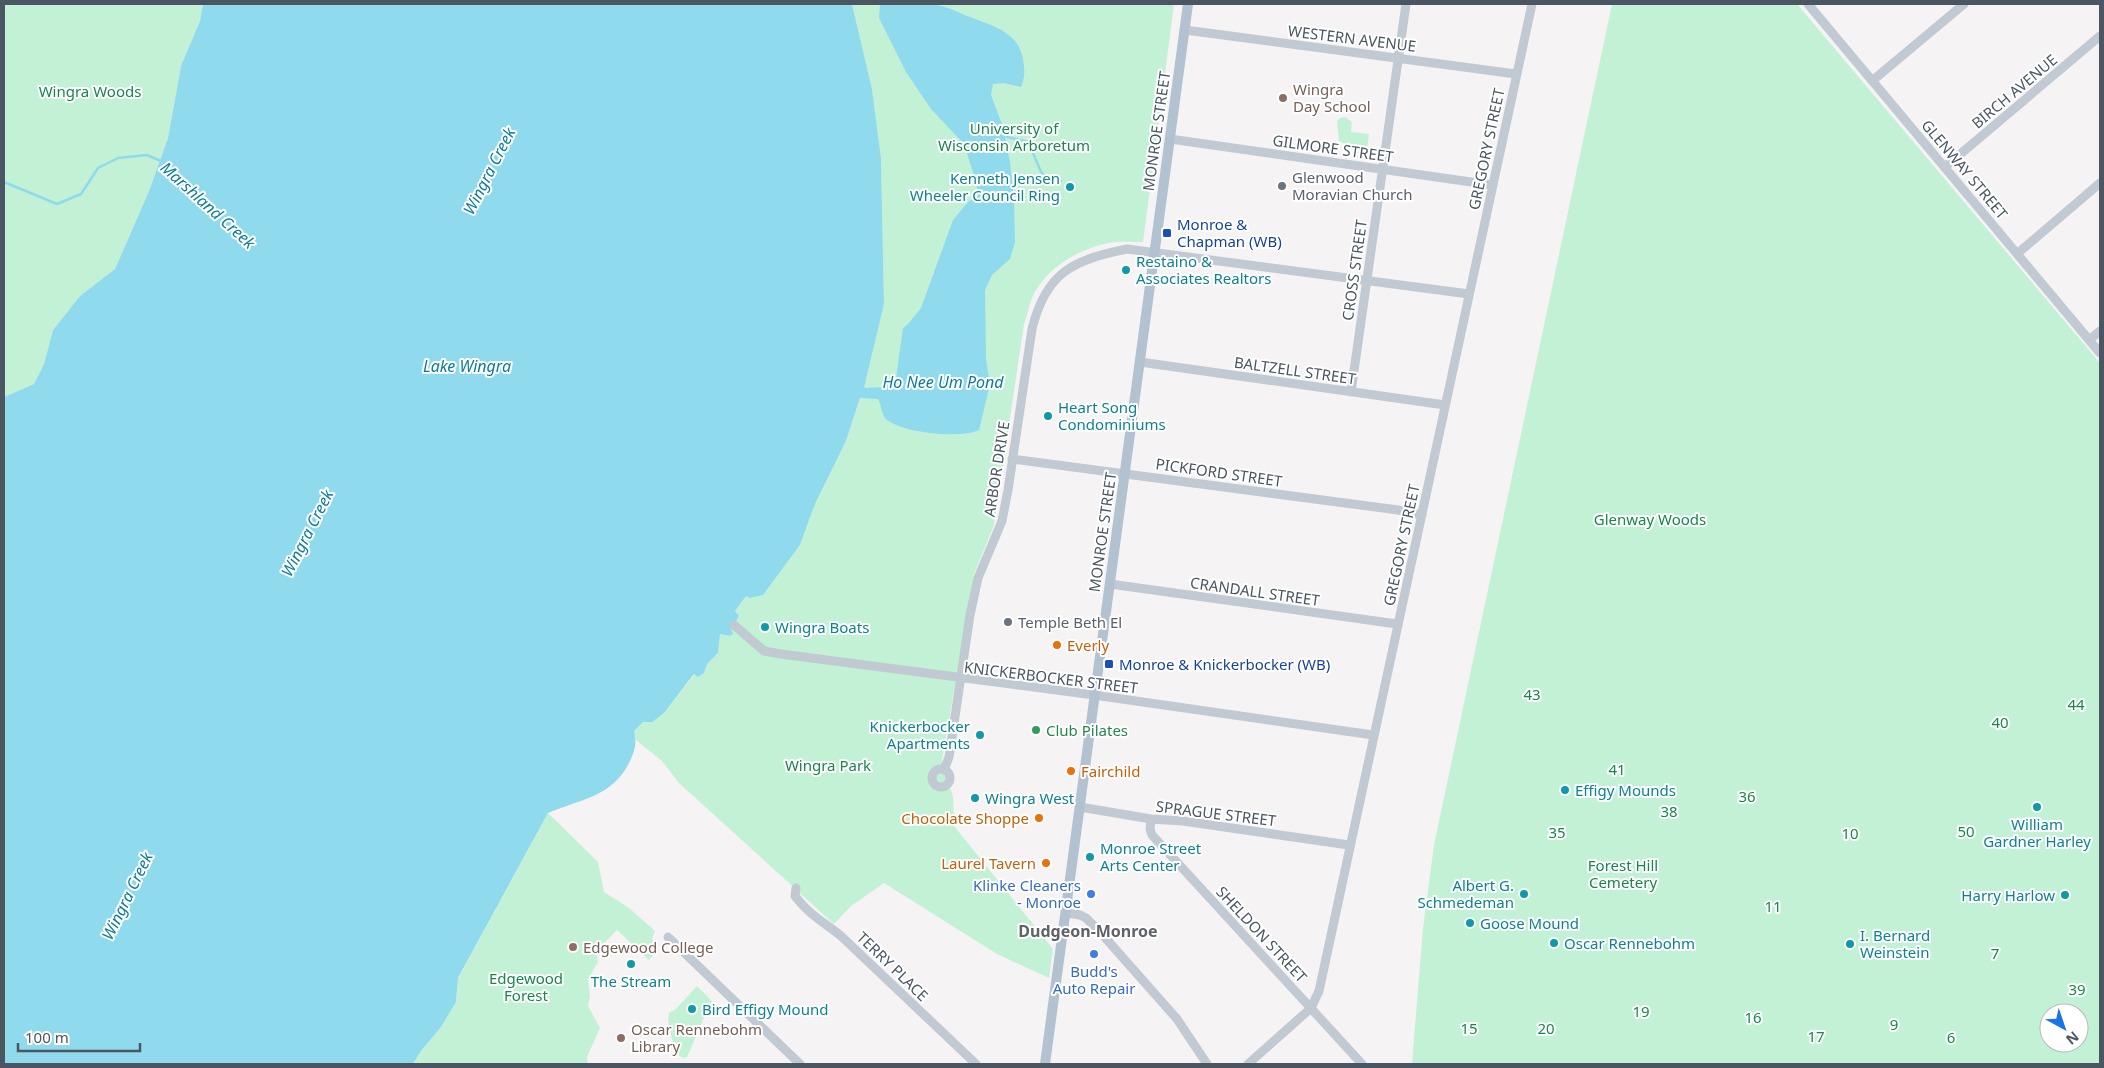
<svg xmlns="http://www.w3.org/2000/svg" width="2104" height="1068" font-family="'Noto Sans',sans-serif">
<rect width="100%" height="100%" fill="#f5f3f3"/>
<path fill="#c3f1d5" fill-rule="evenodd" d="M4,4h199l-3,17 -19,45 -13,72 -19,53 -34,78 -35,27 -27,34 -9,34 -10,20 -30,13z
M852,4h322l-31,238c-11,0 -24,-1 -35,1 -31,7 -63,25 -76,55 -3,8 -5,18 -8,26l-30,201 -20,49 -32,186 11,37 1,29 99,123 -4,29 -52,-24 -113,-71 -33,23 -17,18 -155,-141 -17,-22 -26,-21 -2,-9 9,-9 21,-9 31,-39 9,-1 3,-9 11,-11 2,-19 10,2 1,-7 8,-13 -4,-5 11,-15 17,-1 37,-50 15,-41 31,-63 20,-61 18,-76 -3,-146 -9,-69z
M1612,4h185l303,359v701h-688l11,-136 11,-83zM2049,1013h30v30h-30z
M1345,117l7,5 -1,10 18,2 -2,15 -18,-2 1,-5 -5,2 -6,-3 -2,-20 3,-3z
M548,813l50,49 6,30 25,16 26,23 -3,8 6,10 -9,11 -32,-30 -21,21 2,11 -10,17 2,17 -2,10 12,22 -13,29 1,7h-175l8,-13 20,-24 15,-25 2,-23z
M697,986l15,15c-10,18 -16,37 -25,56l-4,1 -8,-5 -7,-32 1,-8 7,-4z"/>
<path fill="#90daee" d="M203,4h649l20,85 9,69 3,146 -20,84 19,-1 13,-9 7,-50 5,-4 13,-16 32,-88 15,-18 10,-6 -2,-14 -12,-38 -33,-35 -25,-37 -27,-54 1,-14c20,0 42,-3 61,2 10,2 20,8 29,11 23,9 49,15 53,43 2,10 2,17 -2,27l-17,-4 -11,1 -2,11 12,32 7,35 4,37 1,43 -5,17 -18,16 -7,15 1,69 4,25 -11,46c-19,9 -75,3 -92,-10 -6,-5 -5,-15 -9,-21l-18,-1 -14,43 -31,63 -15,41 -37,50 -13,3 -4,-2 -11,15 4,5 -8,13 2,5 -3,2 -10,-2 -2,19 -11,11 -3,9 -6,4 -4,-3 -30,39 -12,9h-9l-9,9c3,12 1,19 -4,30 -17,36 -49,38 -82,52l-90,165 -2,24 -15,25 -20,24 -8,13h-409v-667l30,-13 10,-20 9,-34 27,-34 35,-27 34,-78 19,-53 13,-72 19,-45z"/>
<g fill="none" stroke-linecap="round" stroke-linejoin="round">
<path stroke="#90daee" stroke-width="2.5" d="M1003,136l39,9
M1028,141l13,31 6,6 14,3
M4,182l53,22 24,-10 17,-26 20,-10 29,-3 14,6"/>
<path stroke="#c1cad2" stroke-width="9" d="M1808,4l292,349
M1185,30l331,44
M1872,81l92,-77
M1170,139l322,46
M1945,167l155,-131
M2018,253l82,-70
M2089,340l11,-9
M1140,362l305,43
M1351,392l55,-388
M1012,459l386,51 24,5
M1110,584l287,40
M734,625l30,26 17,3 313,41 279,40
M932 778a9 9 0 1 1 18 0a9 9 0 1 1-18 0Z
M944,770l5,-13 21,-142 8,-37 24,-57 6,-31 24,-161c14,-57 41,-69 95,-80l342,45
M1080,807l71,12 32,2 166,24
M1151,819l-1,10 2,6 210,229
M796,888l-1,8c15,20 29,26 46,40l135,128
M1066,913l14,2 6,3 15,15 76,86 30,45
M668,937l132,127
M1248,1064l63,-56 8,-17 213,-987"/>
<path stroke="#b3c2d1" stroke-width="10" d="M1045,1064l143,-1060"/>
</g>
<g fill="#8d6e63" stroke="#fff" stroke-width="2">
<circle cx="1283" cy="98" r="5"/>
<circle cx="573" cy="947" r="5"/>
<circle cx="621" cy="1038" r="5"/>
</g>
<g fill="#6b7280" stroke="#fff" stroke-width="2">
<circle cx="1282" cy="186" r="5"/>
<circle cx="1008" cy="622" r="5"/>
</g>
<g fill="#0f9aa8" stroke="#fff" stroke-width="2">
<circle cx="1070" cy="187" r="5"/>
<circle cx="1126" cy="270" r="5"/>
<circle cx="1048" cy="416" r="5"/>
<circle cx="765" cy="627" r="5"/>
<circle cx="980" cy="735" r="5"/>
<circle cx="1565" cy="790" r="5"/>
<circle cx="975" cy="798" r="5"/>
<circle cx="2037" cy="807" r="5"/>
<circle cx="1090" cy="857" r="5"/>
<circle cx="1524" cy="894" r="5"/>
<circle cx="2065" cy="895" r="5"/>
<circle cx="1470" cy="923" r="5"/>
<circle cx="1554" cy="943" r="5"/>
<circle cx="1850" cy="944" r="5"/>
<circle cx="631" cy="964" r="5"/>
<circle cx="692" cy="1009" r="5"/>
</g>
<g fill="#1a4fb4" stroke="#fff" stroke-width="2">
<rect x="1162" y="228" width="10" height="10" rx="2.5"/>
<rect x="1104" y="659" width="10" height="10" rx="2.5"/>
</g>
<g fill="#e8710a" stroke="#fff" stroke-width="2">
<circle cx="1057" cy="645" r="5"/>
<circle cx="1071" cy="771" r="5"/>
<circle cx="1039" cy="818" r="5"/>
<circle cx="1046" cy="863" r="5"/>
</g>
<circle fill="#2e9e5b" stroke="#fff" stroke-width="2" cx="1036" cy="730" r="5"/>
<g fill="#3f7fe0" stroke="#fff" stroke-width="2">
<circle cx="1091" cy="894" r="5"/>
<circle cx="1094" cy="954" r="5"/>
</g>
<g text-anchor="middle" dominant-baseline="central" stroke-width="4" stroke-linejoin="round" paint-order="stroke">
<g font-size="15" fill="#4a5661" stroke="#fff">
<text transform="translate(1352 38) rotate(7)">WESTERN AVENUE</text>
<text transform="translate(2014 91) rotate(-40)">BIRCH AVENUE</text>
<text transform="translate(1156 131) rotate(-82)">MONROE STREET</text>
<text transform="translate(1333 148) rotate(8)">GILMORE STREET</text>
<text transform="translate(1486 149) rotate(-78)">GREGORY STREET</text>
<text transform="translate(1965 169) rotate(50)">GLENWAY STREET</text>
<text transform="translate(1354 270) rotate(-82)">CROSS STREET</text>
<text transform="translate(1295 370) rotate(8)">BALTZELL STREET</text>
<text transform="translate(996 469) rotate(-81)">ARBOR DRIVE</text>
<text transform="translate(1219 472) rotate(8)">PICKFORD STREET</text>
<text transform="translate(1102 532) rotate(-82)">MONROE STREET</text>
<text transform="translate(1401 545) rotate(-78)">GREGORY STREET</text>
<text transform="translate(1255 591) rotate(8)">CRANDALL STREET</text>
<text transform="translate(1051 677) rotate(7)">KNICKERBOCKER STREET</text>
<text transform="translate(1216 813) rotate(7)">SPRAGUE STREET</text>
<text transform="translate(1262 934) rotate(47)">SHELDON STREET</text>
<text transform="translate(893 966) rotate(44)">TERRY PLACE</text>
</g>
<g font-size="15" fill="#785e54" stroke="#fff" text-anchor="start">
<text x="1293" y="89">Wingra<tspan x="1293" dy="17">Day School</tspan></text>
<text x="583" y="947">Edgewood College</text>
<text x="631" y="1029">Oscar Rennebohm<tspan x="631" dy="17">Library</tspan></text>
</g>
<g font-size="15" fill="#17864f" stroke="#fff">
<text x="90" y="91">Wingra Woods</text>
<text x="1014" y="128">University of<tspan x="1014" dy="17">Wisconsin Arboretum</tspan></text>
<text x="1650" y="519">Glenway Woods</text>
<text x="1532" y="694">43</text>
<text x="2076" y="704">44</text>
<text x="2000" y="722">40</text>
<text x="828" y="765">Wingra Park</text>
<text x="1617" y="769">41</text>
<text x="1747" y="796">36</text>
<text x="1669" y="811">38</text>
<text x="1966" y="831">50</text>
<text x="1557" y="832">35</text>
<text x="1850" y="833">10</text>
<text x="1623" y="865">Forest Hill<tspan x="1623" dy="17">Cemetery</tspan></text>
<text x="1773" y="906">11</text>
<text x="1995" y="953">7</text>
<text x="526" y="978">Edgewood<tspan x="526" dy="17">Forest</tspan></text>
<text x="2077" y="989">39</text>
<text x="1641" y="1011">19</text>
<text x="1753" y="1017">16</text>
<text x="1894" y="1024">9</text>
<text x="1469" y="1028">15</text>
<text x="1546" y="1028">20</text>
<text x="1816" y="1036">17</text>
<text x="1951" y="1037">6</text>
</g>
<g font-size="15" fill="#5b616d" stroke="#fff" text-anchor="start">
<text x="1292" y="177">Glenwood<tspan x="1292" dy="17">Moravian Church</tspan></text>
<text x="1018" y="622">Temple Beth El</text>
</g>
<g font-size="15" fill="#0d838f" stroke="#fff" text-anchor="start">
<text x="1060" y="178" text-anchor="end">Kenneth Jensen<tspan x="1060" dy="17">Wheeler Council Ring</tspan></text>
<text x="1136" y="261">Restaino &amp;<tspan x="1136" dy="17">Associates Realtors</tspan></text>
<text x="1058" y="407">Heart Song<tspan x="1058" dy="17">Condominiums</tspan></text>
<text x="775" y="627">Wingra Boats</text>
<text x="970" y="726" text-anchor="end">Knickerbocker<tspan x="970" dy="17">Apartments</tspan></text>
<text x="1575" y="790">Effigy Mounds</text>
<text x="985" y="798">Wingra West</text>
<text x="2037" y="824" text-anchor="middle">William<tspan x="2037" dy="17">Gardner Harley</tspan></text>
<text x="1100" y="848">Monroe Street<tspan x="1100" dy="17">Arts Center</tspan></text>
<text x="1514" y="885" text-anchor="end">Albert G.<tspan x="1514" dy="17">Schmedeman</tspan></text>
<text x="2055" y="895" text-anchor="end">Harry Harlow</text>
<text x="1480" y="923">Goose Mound</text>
<text x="1860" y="935">I. Bernard<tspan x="1860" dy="17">Weinstein</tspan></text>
<text x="1564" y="943">Oscar Rennebohm</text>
<text x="631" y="981" text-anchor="middle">The Stream</text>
<text x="702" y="1009">Bird Effigy Mound</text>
</g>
<g font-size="15" fill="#164399" stroke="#fff" text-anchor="start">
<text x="1177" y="224">Monroe &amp;<tspan x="1177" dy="17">Chapman (WB)</tspan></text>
<text x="1119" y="664">Monroe &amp; Knickerbocker (WB)</text>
</g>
<g font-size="15" fill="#c56008" stroke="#fff" text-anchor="start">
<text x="1067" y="645">Everly</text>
<text x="1081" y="771">Fairchild</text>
<text x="1029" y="818" text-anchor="end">Chocolate Shoppe</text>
<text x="1036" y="863" text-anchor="end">Laurel Tavern</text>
</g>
<g font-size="15" fill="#27864d" stroke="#fff" text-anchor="start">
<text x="1046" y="730">Club Pilates</text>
</g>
<g font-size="15" fill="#366cbe" stroke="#fff" text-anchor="end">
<text x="1081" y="885">Klinke Cleaners<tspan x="1081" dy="17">- Monroe</tspan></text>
<text x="1094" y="971" text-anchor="middle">Budd's<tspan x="1094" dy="17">Auto Repair</tspan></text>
</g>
<g font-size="16" font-style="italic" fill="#0c7c9b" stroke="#fff">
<text transform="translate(489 171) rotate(-63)">Wingra Creek</text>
<text transform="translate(208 205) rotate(42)">Marshland Creek</text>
<text x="467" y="366">Lake Wingra</text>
<text x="943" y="382">Ho Nee Um Pond</text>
<text transform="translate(307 533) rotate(-63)">Wingra Creek</text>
<text transform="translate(127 896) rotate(-64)">Wingra Creek</text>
</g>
<g font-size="16" font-weight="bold" fill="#5f6368" stroke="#fff">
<text x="1088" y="931">Dudgeon-Monroe</text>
</g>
</g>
<rect width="2104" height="1068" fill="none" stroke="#4a5661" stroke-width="10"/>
<g transform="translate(2064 1028) rotate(140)"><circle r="24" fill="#ffffff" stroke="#b7bbc0"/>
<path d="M0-4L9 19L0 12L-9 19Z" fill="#1a73e8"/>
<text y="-8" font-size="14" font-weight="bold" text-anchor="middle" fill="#4a5661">N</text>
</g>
<path d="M18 1043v8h122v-8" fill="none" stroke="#4a5661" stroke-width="2.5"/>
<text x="25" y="1043" font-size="15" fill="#4a5661" stroke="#ffffff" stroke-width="4" paint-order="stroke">100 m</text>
</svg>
